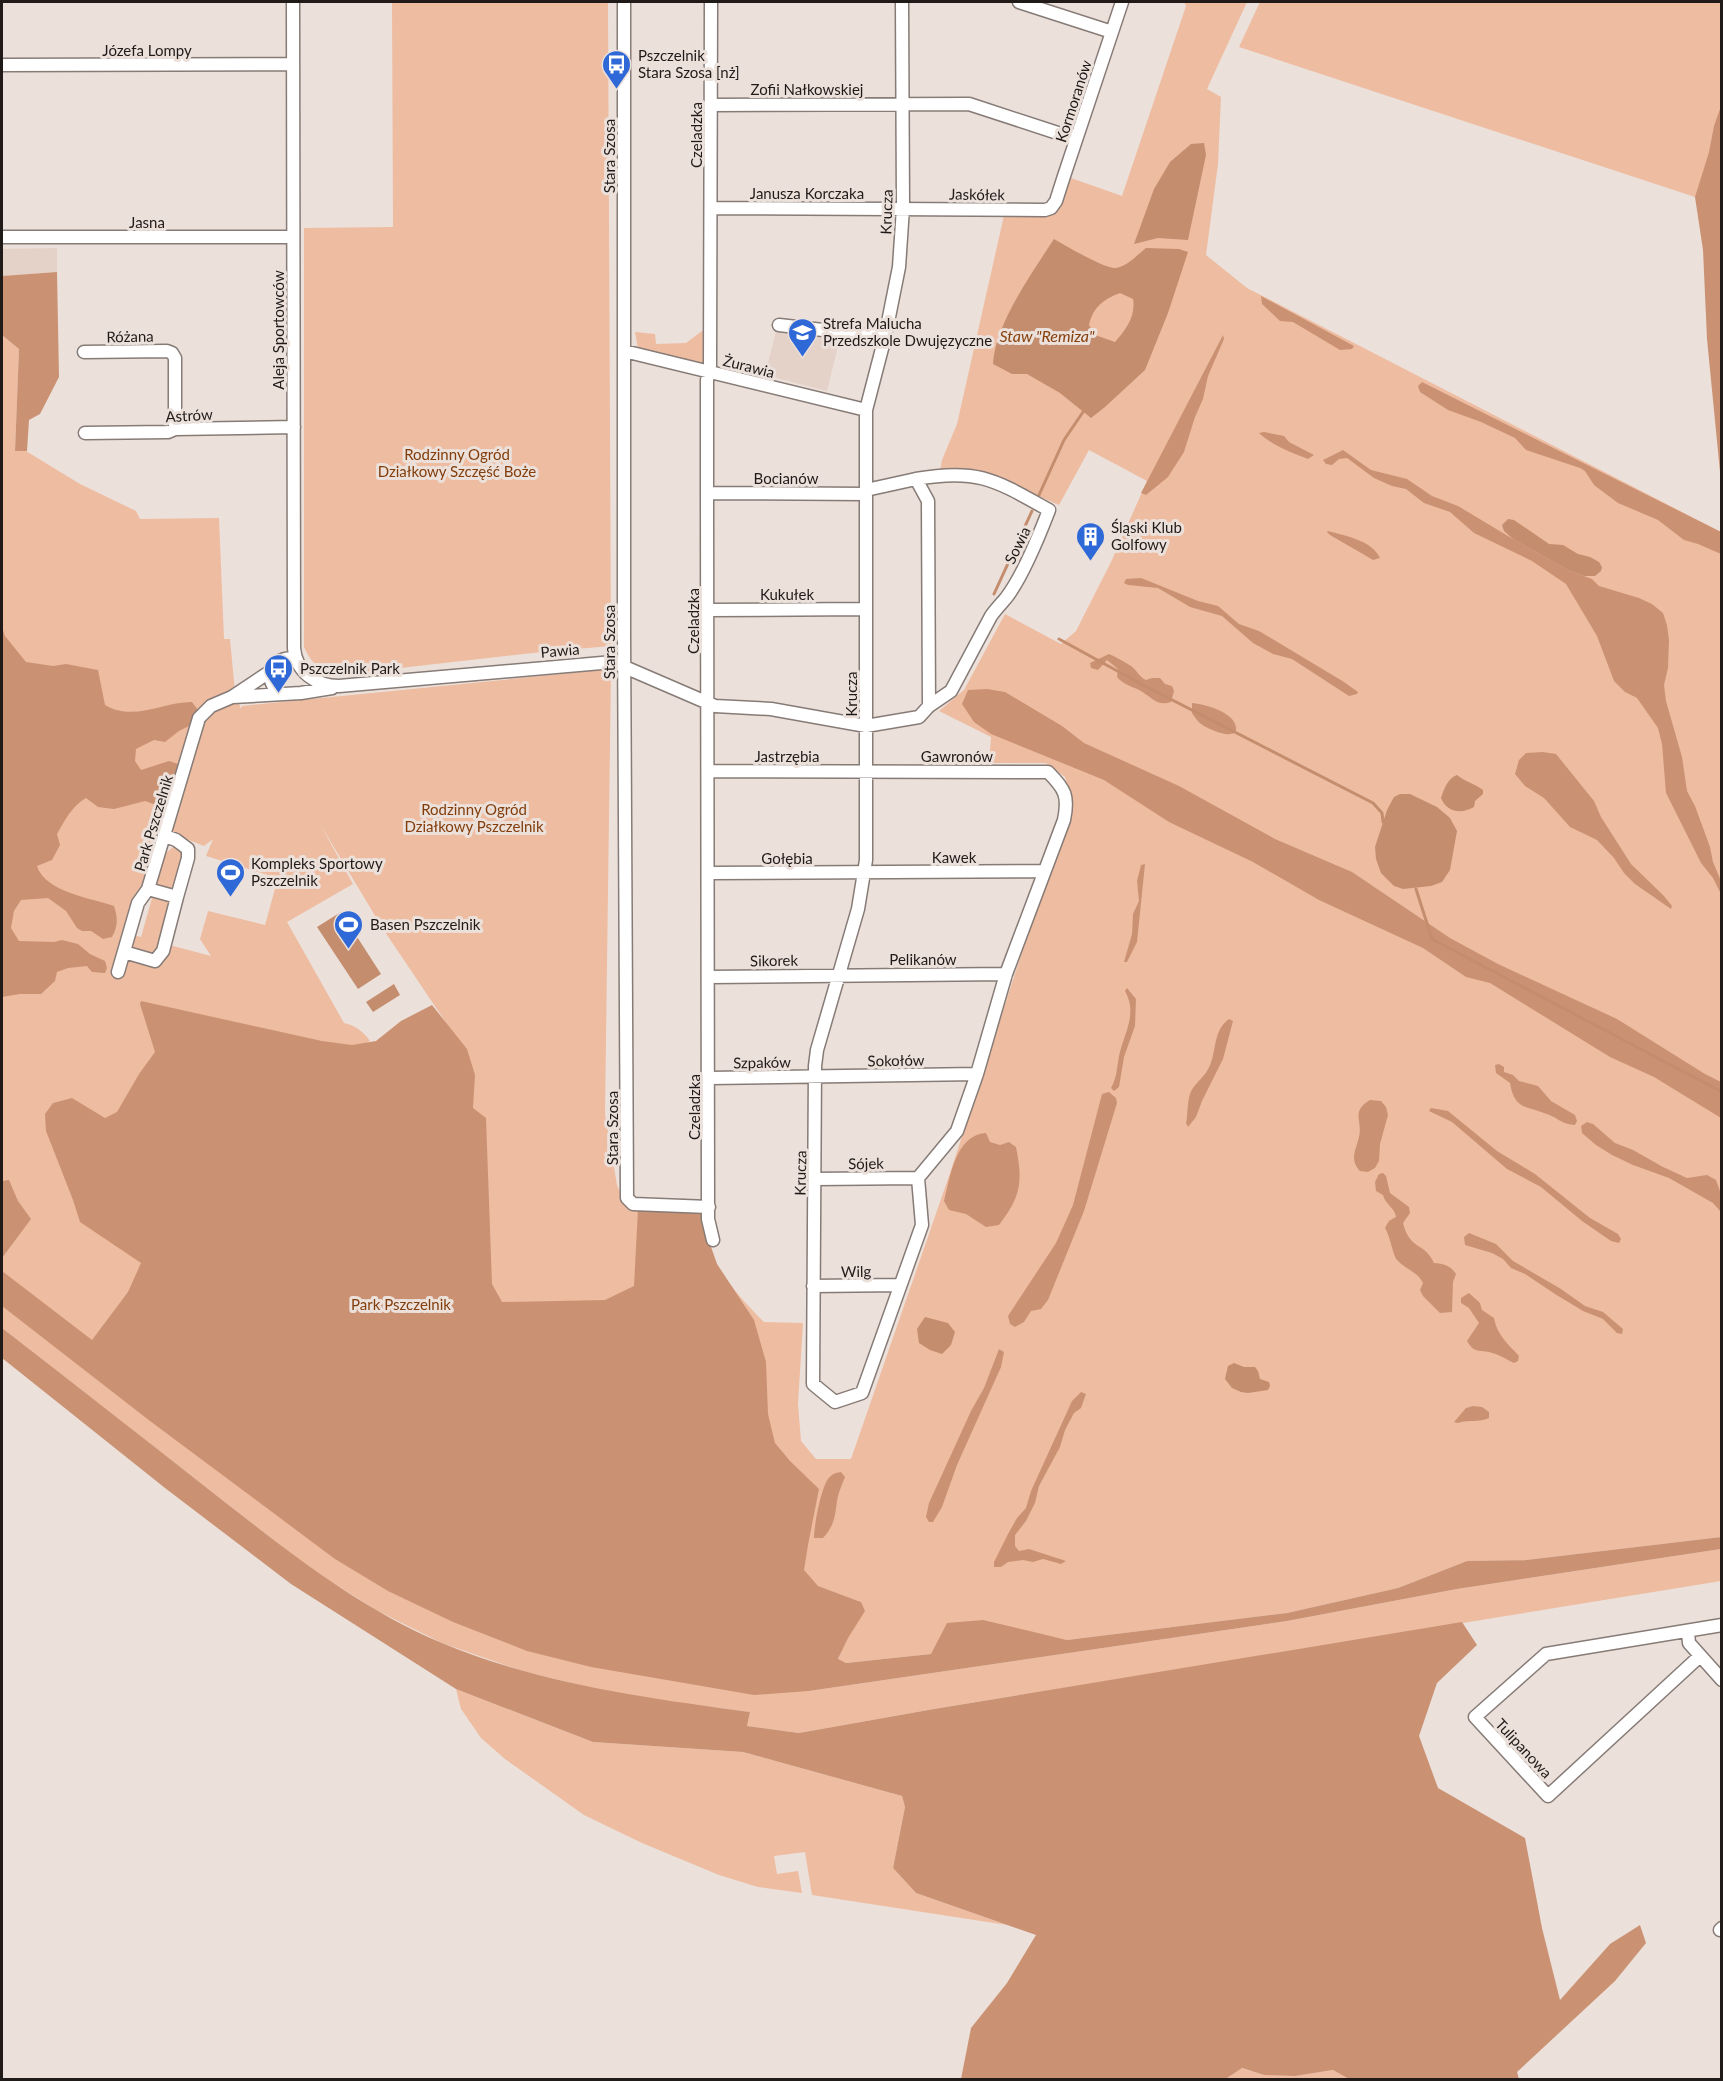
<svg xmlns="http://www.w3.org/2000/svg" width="1723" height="2081" font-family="Lato,sans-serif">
<rect width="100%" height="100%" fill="#ece0da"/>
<path fill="#e4d1c7" d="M57,248v24l-55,4v-27z
M776,331l64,7 -13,53 -62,-16z"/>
<path fill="#eebca1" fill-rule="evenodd" d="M392,2h216l3,644 -69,6 -212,24c-12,-8 -20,-15 -26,-29v-419l89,-1z
M1184,2h63l-40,87 14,8 -3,67 -12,91 41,33 474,244v1005l-195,23 -59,1 -69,27 -111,25 -220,27 -38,-8 -98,22 -85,9 -8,-3 23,-58 -44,-16 -8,105 478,-70 170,-32 264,-40v32l-787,128 -135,24 -52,-7 3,-14 -102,-13 -60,-12 -66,-16 -80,-28 -66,-33 -68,-43 -306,-239v-993l17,14 -4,102h11l54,33 56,27 4,8 79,-1 5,121h6l5,53 6,17 1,-3 369,-37 -6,445 12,71 10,24 75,2c4,17 7,37 15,53 12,22 30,41 47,58l39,1 -5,81 3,37 15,18h35l98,-283 91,-279 29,-105 -4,-15 -19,-14h-57l2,-26 -52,-26 25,-21 41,-76 56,30 15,-13 35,-69 36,-81 -58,-31 -30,55 -66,-29 -53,-5 2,-11 15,-36 48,-213 48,1 18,-34 51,18 64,-190zM320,824l63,105 70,104 -99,18 16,-10c-6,-9 -15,-16 -26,-18l-57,-101 66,-38zM161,829l43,17 9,-7 -7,17 72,22 -13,47 -57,-14 -8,28 11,17 -49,-13 9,-42 -16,-5 -3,2 -11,39 -16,-4z
M1260,2h461v292l-26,-97 -456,-150z
M702,331l4,1 -1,30 -4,4 -57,-15 -6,-3 -3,-16 20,2 1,10 30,-1z
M173,847h5l6,8 -8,36 -19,-4 -1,-3 10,-31z
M456,1689l137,53 150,10 159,44 3,11 -12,61 23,25 91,32 -195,-30 -7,-43 -31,4 3,18 21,-3 4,22 -44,-6 -39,-12 -77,-32 -58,-28 -79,-56 -24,-21 -20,-29z
M1241,2068l23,7 31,1 38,-6 18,9 -127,1z"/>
<path fill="#ca9273" d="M1721,106h1l-1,376 -14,-143 -4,-89 -8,-53 14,-45 5,-26z
M57,272l2,105 -19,37 -11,6 -2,31h-12l4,-102 -17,-14v-59z
M1261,296l93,50 -2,3 -12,1 -47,-28 -13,-1 -18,-17z
M1223,335l1,4 -16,37 -5,23 -8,18 -11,35 -16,25 -22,18 -5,-2z
M1422,382l299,150v22l-23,-10 -14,-4 -26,-20 -40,-17 -24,-18 -9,-14 -5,-3 -54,-18 -11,-12 -34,-16 -33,-12 -28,-18 -2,-6z
M1264,432l20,4 5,6 25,13 -6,4c-17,-7 -35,-13 -49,-26z
M1343,450l28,20 36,9 25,17 26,10 55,33 57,32 22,8 7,7 40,12 13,6 11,9 4,12 2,15 -1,28 -4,17 2,16 16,56 5,34 8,15 15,41 3,15 8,19v13l-8,-16 -12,-15 -35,-70 -4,-49 -4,-16 -21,-30 -12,-6 -11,-11 -17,-45 -31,-52 -34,-23 -58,-28 -24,-21 -26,-9 -18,-14 -14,-3 -18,-8 -27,-20 -8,1 -7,6 -6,-1 -3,-4z
M1328,531c17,5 44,9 52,27l-7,2 -5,-3 -38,-22 -3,-3z
M1141,578l57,23 20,5 21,18 20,7 85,51 14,10 -1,2 -8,2 -57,-37 -19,-5 -20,-11 -31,-27 -32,-9 -32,-19 -30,-3 -4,-2 2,-4z
M2,627l3,9 21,26 27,4 13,-2 32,6 7,35c29,17 57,-3 87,-3l6,8 -9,16 -10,5 -14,11 -11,-2 -18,9 -1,12 6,9 28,-9 9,3c-2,18 -3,31 -19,42l-14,-5 -31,8 -16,-2 -12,-9c-14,8 -21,22 -29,36l3,11 -8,15 -15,6c8,26 54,32 77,40 4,12 4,20 -2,31l-9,2 -12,-8h-9l-5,-3 -11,-17 -18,-13 -27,2 -7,11 -3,17 8,13 35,1 8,-2 16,4 12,10 15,7 2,7 -2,5 -13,-1 -5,-6 -19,2 -11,4 -2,9 -14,13h-21l-18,3z
M1109,654c5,2 18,9 22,12 6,4 8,11 15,14l6,-2h8l5,6 7,2 2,5 -3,11c-15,5 -20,-6 -32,-12 -8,-4 -15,-5 -22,-13l1,-8 -11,-9 -9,10 -7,-2 -1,-5z
M987,689l18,3 57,34 22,17 95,43 96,53 77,33 98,66 48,26 119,55 88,55 16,8v36l-67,-41 -44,-20 -120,-74 -24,-6 -43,-29 -104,-48 -66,-38 -84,-40 -65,-42 -113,-46 -17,-12 -12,-18 6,-14z
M1192,703c12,1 42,9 44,24 2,16 -30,1 -35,-3 -4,-3 -7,-8 -9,-11z
M1543,752l13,2 38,47 7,16 30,47 33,32 8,10 -1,3 -36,-25 -11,-11 -10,-15 -17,-18 -27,-13 -26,-29 -19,-12 -10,-12 4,-14 7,-7z
M1145,864l-8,78 -10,20h-3l8,-28 1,-20 6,-13 -2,-20 4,-16z
M1127,988l9,11 -1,27 -11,31 -5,30 -5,4 -3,-3c6,-11 6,-21 8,-32 5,-23 19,-42 6,-65z
M141,1001l181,40 30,4 24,-4 25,-20 31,-16 35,44 8,26 -2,33 13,10 6,166 10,18 103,-2 29,-14 4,-77 64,2 8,33 7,20 37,56 12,42 2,52 7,29 15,18 29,28 -11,56 -4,25 14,16 43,16 4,9 -17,27 -10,21 8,4 85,-9 16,-31 36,-3 84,20 220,-27 111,-25 69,-27 59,-1 195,-23v12l-264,40 -170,32 -478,70 -55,4 -163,-28 -64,-16 -74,-29 -65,-31 -53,-32 -185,-138 -148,-115v-35l90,69 36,-48 13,-29 -61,-41 -7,-22 -27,-69 -1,-17 8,-11 19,-5 33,20 12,-6 22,-38 16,-22 -15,-48z
M1229,1019l4,2 -10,38 -21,42 -6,16 -8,10 -2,-4c2,-9 1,-20 4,-29 3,-9 12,-15 17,-23 11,-17 4,-39 22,-52z
M1499,1064l5,3v5l9,3 6,6 19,5 13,15 24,14 2,6 -2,4c-13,0 -19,-9 -31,-12 -20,-7 -30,-5 -34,-30l-14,-10 -1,-8z
M1109,1092l7,6 1,5 -33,108 -36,89 -7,9 -10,2 -7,11 -9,5 -5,-3 -2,-8 48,-73 17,-38 29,-111z
M1370,1100l11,1 5,6 2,8 -8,29 -1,17 -4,7 -7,4 -8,-1c-11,-12 -4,-21 -1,-34 4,-17 -9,-25 11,-37z
M1431,1108l17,3 49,40 38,23 55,44 28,16 3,5 -2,4 -8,-2 -29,-20 -41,-34 -34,-18 -55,-47 -23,-11z
M1587,1122l6,2 22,19 18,7 30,17 24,11 20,-3 9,5 5,14v18l-8,-9 -44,-25 -36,-13 -21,-10 -16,-10 -14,-12 -1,-7z
M986,1133l4,9 10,3 9,-3 7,5c7,35 5,49 -17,78l-13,2 -20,-13 -17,-4 -5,-9c6,-23 11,-66 42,-68z
M1383,1173l3,3 4,17 19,14 1,6 -7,10c7,28 22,19 31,40 10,1 16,2 22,11l-3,8 -1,30 -12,1 -17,-17 -3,-6 3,-7c-5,-11 -18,-14 -26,-23 -4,-5 -7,-24 -12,-32l4,-7 7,-4c-1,-9 -11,-13 -13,-22l-7,-4 -1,-9 4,-8z
M9,1180l9,21 13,18 -29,39v-77z
M1469,1233l27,11 17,17 48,28 24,17 18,6 20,17 -1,5 -5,-1 -14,-14 -20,-8 -28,-17 -30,-20 -14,-6 -8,-9 -11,-6 -27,-8 -1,-8z
M1469,1293l11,10 2,7 12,8c3,17 14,26 25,38l-1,5 -4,2c-8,-4 -16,-9 -25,-11 -11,-2 -15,1 -22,-11l12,-18 -10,-15 -8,-5v-5z
M2,1328c70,54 140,109 210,164 72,56 144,115 230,151 98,41 204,55 308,69l-3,14 52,7 135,-24 528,-87 15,23 -40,38 -18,53 19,52 87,50 17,90 18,72 50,-56 30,-19 6,18 -31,38 -98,91 2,7 -168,1 -18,-10 -38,6 -31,-1 -22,-7 -18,12 -263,-1 10,-51 36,-45 29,-48 -120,-42 -23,-25 12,-61 -3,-11 -159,-44 -150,-10 -137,-53 -165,-105 -126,-96 -163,-130z
M999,1349l5,3 -3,15 -44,98 -15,42 -9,15h-4l-3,-5 3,-14 42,-92 13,-23z
M1081,1392l5,2 -5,14 -7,5 -9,17 -5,17 -21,39 -4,17 -9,18 -11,14v11l4,5 10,-2 37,12 -5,3 -18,-5 -10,3 -10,-2 -15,2 -7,5h-7v-5l14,-28 9,-16 9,-10 5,-17 41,-90z
M1473,1406l9,1 7,5v6c-11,5 -18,1 -31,5l-4,-1 12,-14z
M841,1472l4,5c-3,8 -7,16 -8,24 -2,16 -3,25 -14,37h-9c0,-13 7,-49 14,-59 4,-5 7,-6 13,-7z"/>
<path fill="#c48d6e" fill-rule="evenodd" d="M1204,143l2,12 -18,85 -30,-2 -24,6 20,-55 16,-27 21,-18z
M1054,239c12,7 48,28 60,29 12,0 24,-14 32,-20l33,1 9,3 -20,61 -23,57 -40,37 -14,11 -31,-25 -33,-19h-15l-19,-10c2,-40 39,-91 61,-125zM1120,293l13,6c3,17 -7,31 -18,43l-20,-7 -6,-10c4,-18 15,-26 31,-32z
M1508,519l6,1 35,24 14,1 15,9 12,3 9,5 3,5 -1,4 -6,5h-11l-14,-5 -57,-32 -9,-8 -2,-6z
M1457,775c8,7 17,8 26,15v4l-8,7 -1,6c-12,7 -27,6 -33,-9 3,-9 7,-20 16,-23z
M1400,794h10l27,13 13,11 7,13 -7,39 -8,12 -11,4 -28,3 -9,-3 -13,-13 -5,-14 -1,-12 12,-37 7,-13z
M341,912l40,62 -23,15 -41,-62z
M394,984l6,11 -27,17 -7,-10z
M925,1317l23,6 7,9 -4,13 -9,9 -12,-4 -11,-7 -2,-14z
M1234,1363l10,4h11l3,4 2,8 9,3 1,4 -2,4 -20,3 -7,-1 -9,-4 -7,-9 3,-13z"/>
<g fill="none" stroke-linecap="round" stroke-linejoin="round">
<path stroke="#c48d6e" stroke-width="3" d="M1039,495l25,-55 19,-28
M994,594l38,-83
M1059,639l84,46 230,118 9,10 1,9
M1416,889l16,50 290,153"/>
<defs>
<path id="street" d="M293,2l1,646c2,24 22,38 45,38l274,-24 102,44 56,3 95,17 53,-9 10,-11 22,-15 40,-75c5,-7 10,-12 15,-18 17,-22 33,-62 43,-88 -54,-30 -71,-42 -133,-31
M624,2v629l3,567 6,6 76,3
M711,2l-1,364 -3,14v113l1,726 5,21
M1019,2l93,30
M2,65l291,-1
M711,105l258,-1 107,35
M711,208l334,2 6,-2 5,-7 8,-25 58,-174
M2,237h291
M779,325l106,12
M624,351l242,59
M84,352l83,-1 5,2 3,5v71
M85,433l83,-1 7,-3 119,-2
M866,490l50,-11 12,22 1,205
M707,493l159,1
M708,610l158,-1
M279,694c-17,-19 -8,-37 17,-36
M233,697l68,-4 31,-5
M708,771l340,1c17,17 21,24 16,48l-58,154 -29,100 -20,57 -39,47 4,47 -60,168 -27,9 -22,-18 2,-318 2,-16 41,-141 8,-49v-450l19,-73 14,-70 4,-59 -1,-206
M709,873l335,-2
M148,889l29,8 11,-39v-9l-12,-9 -11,-4
M124,952l31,9 8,-10 14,-54
M118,972l20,-69 10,-14 51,-171 12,-12 21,-9 39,-26
M709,977l297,-3
M709,1078l268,-4
M815,1179l103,-1
M813,1286l87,-1
M1688,1632l1,11 33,37
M1700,1656l-152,140 -73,-79 71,-63 176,-29
M1720,1930l2,-2"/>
</defs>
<use href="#street" stroke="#867b76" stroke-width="15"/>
<use href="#street" stroke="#fff" stroke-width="12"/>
</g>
<defs>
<symbol id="bus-pin" viewBox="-11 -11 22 30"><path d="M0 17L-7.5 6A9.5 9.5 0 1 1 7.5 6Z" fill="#2f69d7" stroke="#ece0da"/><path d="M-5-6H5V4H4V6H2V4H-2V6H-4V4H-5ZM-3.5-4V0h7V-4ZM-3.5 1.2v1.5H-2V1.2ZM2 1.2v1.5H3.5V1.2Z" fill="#fff"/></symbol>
<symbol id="school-pin" viewBox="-11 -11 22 30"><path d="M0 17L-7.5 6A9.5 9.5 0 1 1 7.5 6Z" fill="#2f69d7" stroke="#ece0da"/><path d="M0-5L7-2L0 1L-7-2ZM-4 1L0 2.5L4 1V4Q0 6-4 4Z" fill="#fff"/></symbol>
<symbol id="building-pin" viewBox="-11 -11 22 30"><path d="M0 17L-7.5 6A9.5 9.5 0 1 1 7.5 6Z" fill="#2f69d7" stroke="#ece0da"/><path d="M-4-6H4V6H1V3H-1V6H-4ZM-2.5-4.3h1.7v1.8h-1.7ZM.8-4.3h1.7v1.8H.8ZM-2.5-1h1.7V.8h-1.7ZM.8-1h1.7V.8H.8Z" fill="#fff"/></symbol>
<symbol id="stadium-pin" viewBox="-11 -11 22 30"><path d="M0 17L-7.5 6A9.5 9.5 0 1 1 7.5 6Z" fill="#2f69d7" stroke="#ece0da"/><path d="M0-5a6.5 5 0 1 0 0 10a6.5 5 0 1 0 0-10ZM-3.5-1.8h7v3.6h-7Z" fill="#fff"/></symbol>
</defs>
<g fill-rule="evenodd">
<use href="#bus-pin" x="600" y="48" width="33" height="45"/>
<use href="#school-pin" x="786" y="316" width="33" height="45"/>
<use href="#building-pin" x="1074" y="520" width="33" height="45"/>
<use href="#bus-pin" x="262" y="652" width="33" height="45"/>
<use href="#stadium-pin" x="214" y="856" width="33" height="45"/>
<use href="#stadium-pin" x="332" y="908" width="33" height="45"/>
</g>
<g text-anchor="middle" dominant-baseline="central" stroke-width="6" stroke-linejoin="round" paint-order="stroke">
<g font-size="15" fill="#201b19" stroke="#ece0da">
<text x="147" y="50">Józefa Lompy</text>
<text x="807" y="89">Zofii Nałkowskiej</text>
<text transform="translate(1073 101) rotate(-72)">Kormoranów</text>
<text transform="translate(696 135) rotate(-90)">Czeladzka</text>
<text transform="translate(609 156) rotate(-90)">Stara Szosa</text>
<text x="807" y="193">Janusza Korczaka</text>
<text transform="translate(977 194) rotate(1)">Jaskółek</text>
<text transform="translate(886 212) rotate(-88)">Krucza</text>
<text x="147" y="222">Jasna</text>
<text transform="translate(278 330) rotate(-90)">Aleja Sportowców</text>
<text transform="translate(130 336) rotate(-1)">Różana</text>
<text transform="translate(749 366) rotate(14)">Żurawia</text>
<text transform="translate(189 415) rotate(-3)">Astrów</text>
<text x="786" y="478">Bocianów</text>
<text transform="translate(1017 545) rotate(-64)">Sowia</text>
<text x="787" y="594">Kukułek</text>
<text transform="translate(693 621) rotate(-90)">Czeladzka</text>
<text transform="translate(609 642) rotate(-90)">Stara Szosa</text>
<text transform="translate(560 650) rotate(-5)">Pawia</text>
<text transform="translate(851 694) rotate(-90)">Krucza</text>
<text x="787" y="756">Jastrzębia</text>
<text x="957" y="756">Gawronów</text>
<text transform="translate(153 823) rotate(-73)">Park Pszczelnik</text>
<text x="954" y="857">Kawek</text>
<text x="787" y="858">Gołębia</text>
<text x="923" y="959">Pelikanów</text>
<text transform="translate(774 960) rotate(-1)">Sikorek</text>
<text transform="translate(896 1060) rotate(-1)">Sokołów</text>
<text transform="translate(762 1062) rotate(-1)">Szpaków</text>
<text transform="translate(694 1107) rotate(-90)">Czeladzka</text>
<text transform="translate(612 1128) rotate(-90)">Stara Szosa</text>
<text transform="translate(866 1163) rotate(-1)">Sójek</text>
<text transform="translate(800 1173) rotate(-89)">Krucza</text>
<text transform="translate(856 1271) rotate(-1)">Wilg</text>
<text transform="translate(1524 1748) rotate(47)">Tulipanowa</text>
</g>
<g font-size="15" fill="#201b19" stroke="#ece0da" text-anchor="start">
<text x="638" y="55">Pszczelnik<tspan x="638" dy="17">Stara Szosa [nż]</tspan></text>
<text x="823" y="323">Strefa Malucha<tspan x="823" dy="17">Przedszkole Dwujęzyczne</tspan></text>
<text x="1111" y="527">Śląski Klub<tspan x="1111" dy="17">Golfowy</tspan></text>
<text x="300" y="668">Pszczelnik Park</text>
<text x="251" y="863">Kompleks Sportowy<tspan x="251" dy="17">Pszczelnik</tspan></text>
<text x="370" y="924">Basen Pszczelnik</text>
</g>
<g font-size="15" fill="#823d0b" stroke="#ece0da">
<text x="457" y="454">Rodzinny Ogród<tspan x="457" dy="17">Działkowy Szczęść Boże</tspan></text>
<text x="474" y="809">Rodzinny Ogród<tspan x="474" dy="17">Działkowy Pszczelnik</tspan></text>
<text x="401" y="1304">Park Pszczelnik</text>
</g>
<g font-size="16" font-style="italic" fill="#85400f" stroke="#ece0da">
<text x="1047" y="335">Staw "Remiza"</text>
</g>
</g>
<rect width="1723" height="2081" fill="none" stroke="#201b19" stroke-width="6"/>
</svg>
